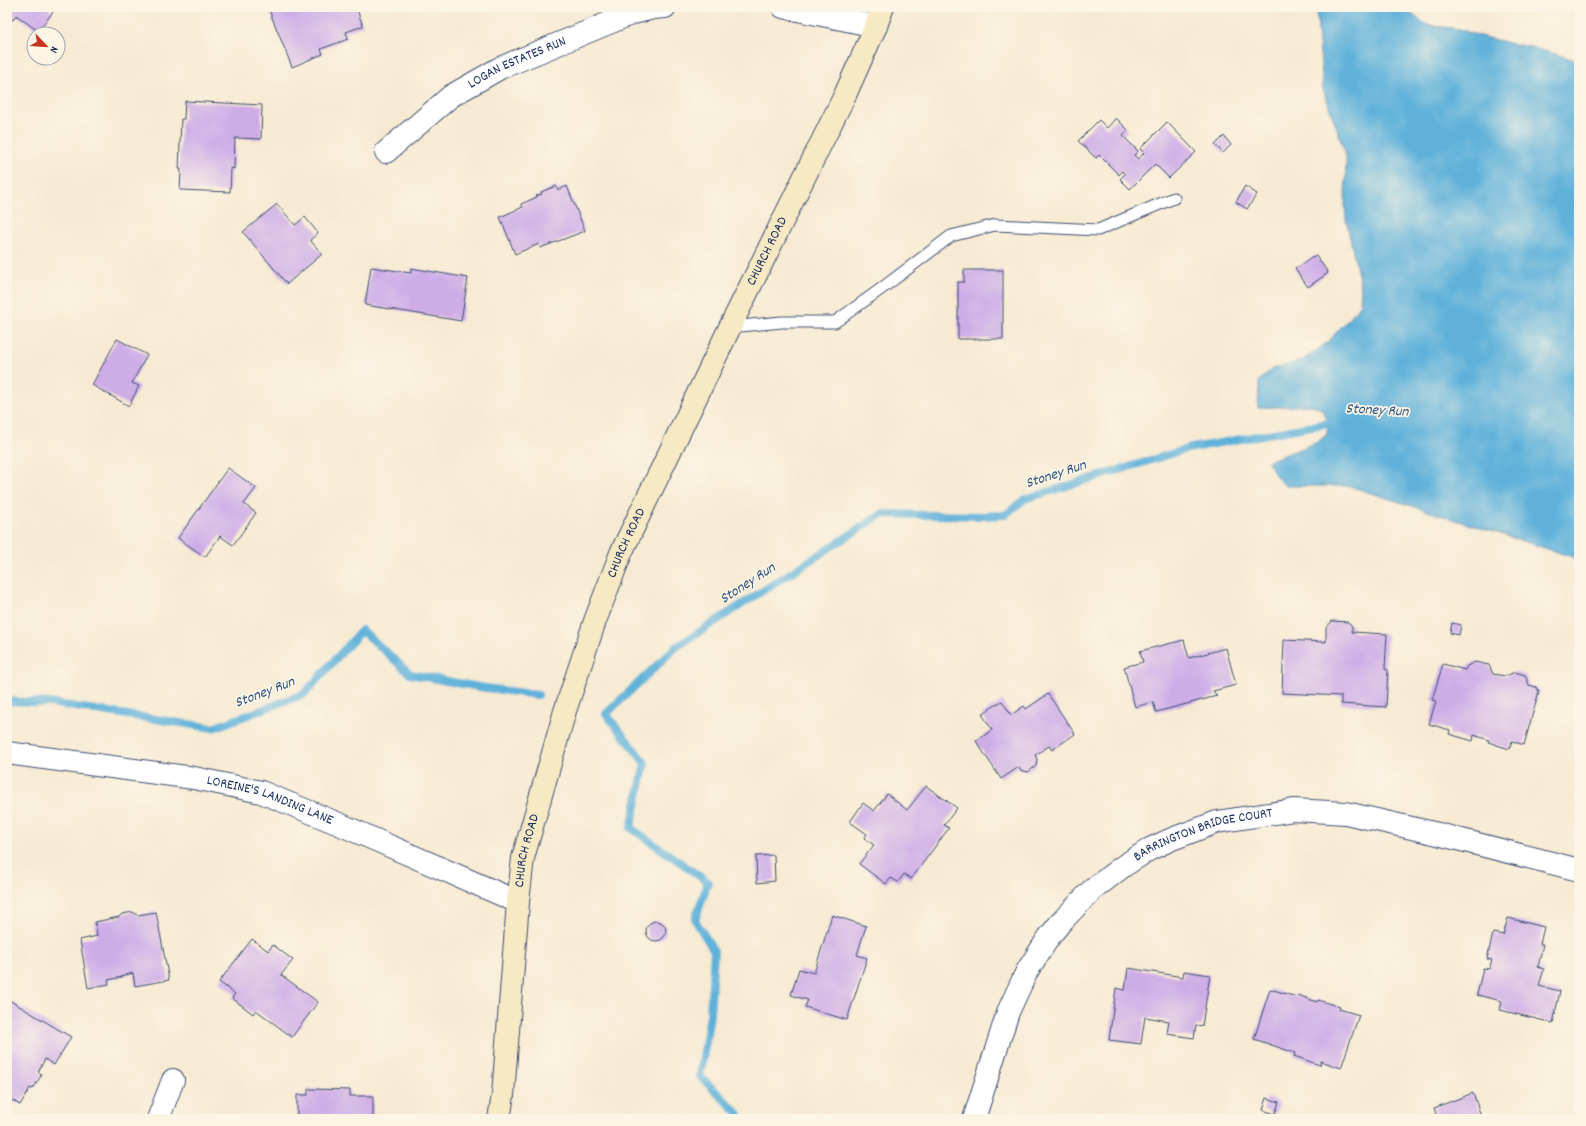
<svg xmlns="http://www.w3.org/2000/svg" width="1586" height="1126" font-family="Dekko,sans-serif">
<rect width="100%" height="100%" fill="#fcf5e5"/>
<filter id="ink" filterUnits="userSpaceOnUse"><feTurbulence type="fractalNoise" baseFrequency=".025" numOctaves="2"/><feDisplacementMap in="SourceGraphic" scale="8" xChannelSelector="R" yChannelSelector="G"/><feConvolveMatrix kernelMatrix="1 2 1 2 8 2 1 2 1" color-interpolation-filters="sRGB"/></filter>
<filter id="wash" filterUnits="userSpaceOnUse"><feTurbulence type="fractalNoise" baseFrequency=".012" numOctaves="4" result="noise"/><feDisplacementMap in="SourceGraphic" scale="16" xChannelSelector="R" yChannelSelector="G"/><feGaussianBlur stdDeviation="0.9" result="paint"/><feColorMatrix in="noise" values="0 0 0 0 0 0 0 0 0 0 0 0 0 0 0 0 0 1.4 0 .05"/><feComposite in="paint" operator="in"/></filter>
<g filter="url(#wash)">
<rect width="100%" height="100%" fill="#f6ead2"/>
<path fill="#5eb1da" stroke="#3c709c" d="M1316,7h90l1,4 20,14 33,4 16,6 37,9 18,3 48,14v498l-230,-73h-64l-9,-9 -8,-16 50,-19 8,-7 3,-10 -3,-8 -5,-8 -9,-4 -54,3 1,-27 13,-12 31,-9 25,-18 12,-14 10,-10 10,-14 1,-16 -15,-68 -1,-15 1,-50 -23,-66z"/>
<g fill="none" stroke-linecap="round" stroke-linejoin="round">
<path stroke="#5eb1da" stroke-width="8" d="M7,701l43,2 163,25 91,-34 58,-64 48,44 69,13 59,8
M738,1119l1,-5 -39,-38 10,-61 4,-64 -19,-31 13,-38 -77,-54 14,-65 -39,-49 70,-67 206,-133 98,2 25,-1 20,-16 162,-50 141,-26h11"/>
</g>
<g id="blocks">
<path fill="#ceade7" d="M7,7h39l7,5 -15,19 -22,-16 -3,5 -6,-4z
M276,7h80l7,19 -17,6 2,7 -27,10 2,5 -31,13 -23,-57z
M185,101l77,4 -1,34 -26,-1 -1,31 -3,-1 -1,24 -50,-2 1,-21h-2l2,-50h3z
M1116,118l12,12 -5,6 15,15 -4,4 4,4 6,-6 -4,-4 27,-27 29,30 -27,26 -14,-14 -25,25 -10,-10 5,-5 -3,-3 -3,4 -20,-20 -3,3 -18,-17 21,-21 8,8z
M1224,136l7,9 -8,8 -8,-8z
M556,186l2,4 9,-4 18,45 -45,17 -1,-4 -24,10 -15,-37 23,-10 -2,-3 16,-7 -1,-1 6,-2 -1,-2z
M1245,186l12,8 -10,15 -11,-7z
M277,204l18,21 10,-8 13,16 -8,7 12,14 -35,30 -44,-52z
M1316,255l12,18 -20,14 -13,-18z
M371,267l40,6v-5l57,10 -7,43 -96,-16z
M964,270h39v69h-45v-57h6z
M117,339l30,16 -15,28 7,3 -10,20 -37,-21z
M228,468l28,20 -12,16 12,9 -23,32 -13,-9 -15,21 -27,-19z
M1332,621l16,1 4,4v6l35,2 -2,35 3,1 -2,37 -45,-3v-8l-59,-3 2,-53 42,2v-14z
M1452,623l9,2 -2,10 -9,-2z
M1184,640l5,18 37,-10 10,37 -23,6 4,5 -61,16 -3,-10 -18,5 -11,-40 19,-5 -3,-11z
M1475,662l14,3 4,9 13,2 9,-4 10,3 4,10 7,2 3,4 -15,54 -12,-4 -3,8 -21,-7 1,-2 -15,-5 -1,6 -24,-7 1,-4 -21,-6 7,-23 -4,-1 11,-36 22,6 2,-4z
M1048,694l27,40 -23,16 -3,-4 -14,9 2,4 -1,7 -8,6 -8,-2 -1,-3 -18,12 -25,-38 16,-11 -10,-16 20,-13 9,14 13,-9 2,3z
M926,786l31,22 -13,17 5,3 -38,51 -7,-5 -6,8 -7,-4 -5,6 -27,-20 15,-19 -10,-7 3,-4 -17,-12 13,-19 11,8 13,-17 20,16z
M774,855l1,26 -18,2 -1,-27z
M133,912l4,3 19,-3 13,68 -34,6 -2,-13 -11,3v1l-14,3 1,4 -21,4 -8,-48 17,-4 -2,-14 24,-5 3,-3z
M832,915l34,11 -9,29 10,3 -20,62 -42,-13 3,-7 -17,-5 8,-26 15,4z
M1508,918l36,9 -4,17h3l-5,23 6,2 -5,17 21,5 -7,32 -53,-13 2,-9 -25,-6 6,-27 6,1 3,-9 -5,-1 6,-26 10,2z
M646 931a10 10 0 1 1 20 0a10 10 0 1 1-20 0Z
M252,939l16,12 5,-6 20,15 -12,15 37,27 -26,35 -36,-27 -3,4 -21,-16 3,-4 -16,-12z
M1128,968l55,9 1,-6 26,4 -8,51 -6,-1 -2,13 -27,-4 2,-13 -24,-4 -4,27 -32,-4 7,-52 9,2z
M1270,989l27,8 1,-2 19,7 1,-2 22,7 -1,2 20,6 -18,53 -20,-7 -1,4 -26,-9 1,-3 -41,-14z
M9,1000l62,37 -17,28 -9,-6 -7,13 4,2 -9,15 -3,-1 -10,17 -13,-8v-93z
M308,1089l42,1v6h23v23h-76v-24h11z
M1473,1093l9,26h-44l-4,-11z
M1267,1098l12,4 -4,12 -12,-4z"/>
</g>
</g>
<g filter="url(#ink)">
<use href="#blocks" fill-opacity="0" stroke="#3c4b6f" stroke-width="1"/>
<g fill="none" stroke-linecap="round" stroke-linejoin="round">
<defs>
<path id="service" d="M730,327l52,-5h53l46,-33 70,-53 44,-11 103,5 76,-32"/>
<g id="minor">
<path d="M783,7l93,19"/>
<path id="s1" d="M386,152l65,-56 49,-28 133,-55 20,-5 12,-1"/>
<path id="s2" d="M7,753l187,25 67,14 78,32 179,78"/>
<path d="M158,1119l15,-39"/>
<path id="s3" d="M974,1119l34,-107 19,-41 22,-34 12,-15 30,-31 31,-24 28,-18 22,-10 45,-17 77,-12 52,3 92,21 141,36"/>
</g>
<g id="secondary">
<path id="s4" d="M499,1119l4,-24 15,-193 5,-44 42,-147 30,-90 26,-68 109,-226 115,-232 31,-69 7,-19"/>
</g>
</defs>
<use href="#service" stroke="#3c4b6f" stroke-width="13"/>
<use href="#minor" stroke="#3c4b6f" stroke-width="24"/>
<use href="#secondary" stroke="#3c4b6f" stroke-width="24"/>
<use href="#service" stroke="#fff" stroke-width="11"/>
<use href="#minor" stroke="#fff" stroke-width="22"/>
<use href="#secondary" stroke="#f7e9c3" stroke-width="22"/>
</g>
</g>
<g text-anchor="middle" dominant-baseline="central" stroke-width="3.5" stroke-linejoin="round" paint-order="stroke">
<g font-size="14" fill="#1b2f5e" stroke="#fcf5e5">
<text stroke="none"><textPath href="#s1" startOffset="160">LOGAN ESTATES RUN</textPath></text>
<text stroke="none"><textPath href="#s4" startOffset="918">CHURCH ROAD</textPath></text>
<text stroke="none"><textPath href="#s4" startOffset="594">CHURCH ROAD</textPath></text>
<text stroke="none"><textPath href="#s2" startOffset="268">LOREINE'S LANDING LANE</textPath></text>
<text stroke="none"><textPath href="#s3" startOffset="388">BARRINGTON BRIDGE COURT</textPath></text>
<text stroke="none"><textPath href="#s4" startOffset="270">CHURCH ROAD</textPath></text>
</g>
<g font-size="15" font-style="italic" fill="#2f5683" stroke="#fcf5e5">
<text transform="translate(1377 411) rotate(3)">Stoney Run</text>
<text transform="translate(1056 475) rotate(-18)">Stoney Run</text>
<text transform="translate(748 584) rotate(-33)">Stoney Run</text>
<text transform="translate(265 693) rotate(-21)">Stoney Run</text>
</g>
</g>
<rect width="1586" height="1126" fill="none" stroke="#fcf5e5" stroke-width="24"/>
<g transform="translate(46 46) rotate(115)"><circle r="19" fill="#fcf5e5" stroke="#a2a6af"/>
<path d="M0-3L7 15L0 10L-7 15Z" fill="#c8321e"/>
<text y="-6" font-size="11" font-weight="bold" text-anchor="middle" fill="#1b2f5e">N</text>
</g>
</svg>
